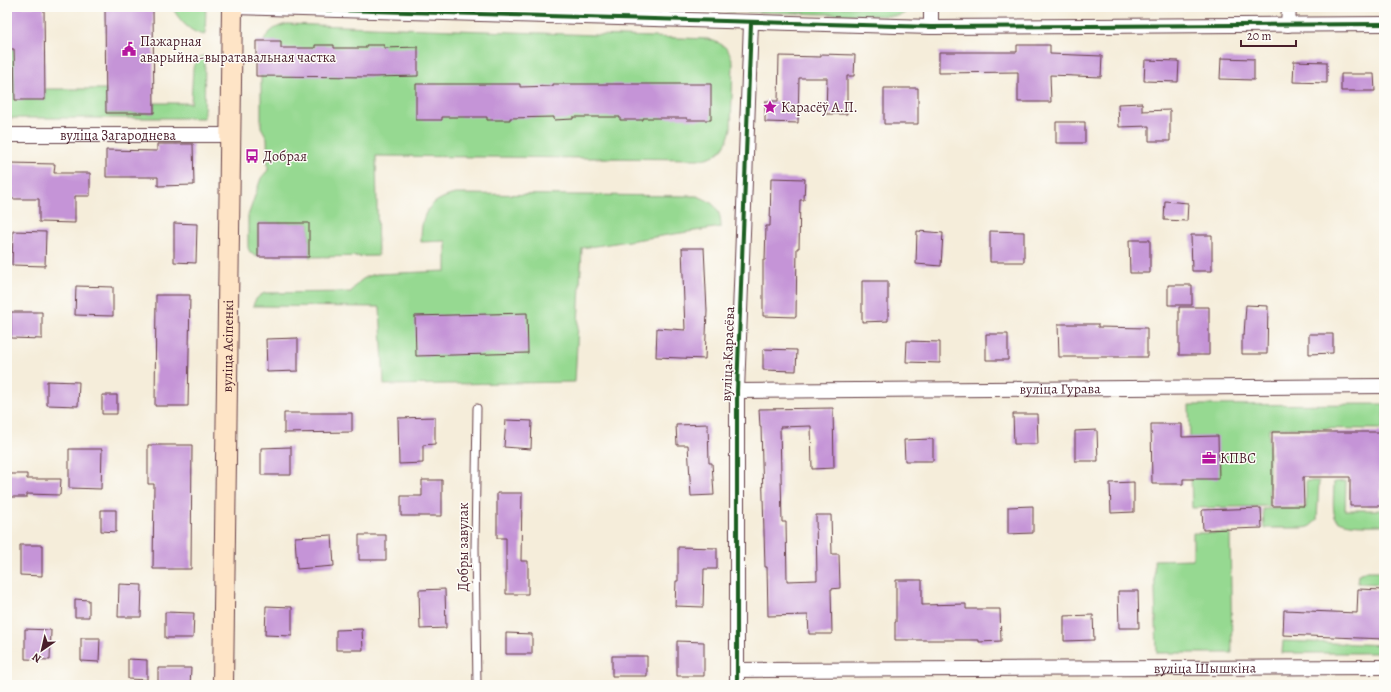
<svg xmlns="http://www.w3.org/2000/svg" width="1391" height="692" font-family="Alegreya,serif">
<rect width="100%" height="100%" fill="#fdfcf7"/>
<filter id="ink" filterUnits="userSpaceOnUse"><feTurbulence type="fractalNoise" baseFrequency=".025" numOctaves="2"/><feDisplacementMap in="SourceGraphic" scale="8" xChannelSelector="R" yChannelSelector="G"/><feConvolveMatrix kernelMatrix="1 2 1 2 8 2 1 2 1" color-interpolation-filters="sRGB"/></filter>
<filter id="wash" filterUnits="userSpaceOnUse"><feTurbulence type="fractalNoise" baseFrequency=".012" numOctaves="4" result="noise"/><feDisplacementMap in="SourceGraphic" scale="16" xChannelSelector="R" yChannelSelector="G"/><feGaussianBlur stdDeviation="0.9" result="paint"/><feColorMatrix in="noise" values="0 0 0 0 0 0 0 0 0 0 0 0 0 0 0 0 0 1.4 0 .05"/><feComposite in="paint" operator="in"/></filter>
<g filter="url(#wash)">
<rect width="100%" height="100%" fill="#f5edda"/>
<path fill="#96d991" stroke="#707c5e" d="M7,7l1,42h6l31,51v-11h61v24h48v-10h37l2,-35c2,-7 5,-11 12,-12l-1,62h-197z
M172,7h34l-1,28c-15,-2 -26,-15 -33,-28z
M675,7h198l34,2 -3,5 -7,2 -215,-6h-3z
M287,24l421,15c15,5 21,8 25,24l-2,65c-4,19 -12,29 -31,31l-324,-3 2,100 -69,1v-34h-51v34c-5,-2 -9,-4 -10,-10v-31l13,-38 7,-8 -1,-32 -6,-11v-73c2,-18 9,-26 26,-30z
M455,194l242,2c17,6 24,13 24,31l-139,21 -7,134 -191,3 -4,-78 -127,-1c2,-7 5,-10 12,-13l86,-1c7,-11 14,-16 26,-18l69,-3v-30l-25,1c0,-28 6,-41 34,-48z
M1384,404v25l-115,-1v78l-77,2 -3,-103z
M1306,481h13l-2,39 -8,7 -6,1h-39l-1,-19 43,-1z
M1346,481l-1,29h39v15c-11,0 -44,2 -49,-8 -3,-8 -1,-27 -1,-35z
M1193,533h37l2,120h-75l-3,-93 39,-1z
M1365,571h19v13l-27,-1 1,-8z
M1283,641l101,4v8h-102z"/>
<g id="blocks">
<path fill="#c594d7" d="M8,7h36l1,93h-30l-1,-51h-6z
M105,9h48l1,104h-48z
M256,41h25v7h34v-3h19v3h32v-3h18v3l34,-1v29l-44,1 -118,-1z
M1017,45h33v9l52,2 -1,21 -51,-2 1,27h-33v-30l-79,1v-21h78z
M821,54l34,1 -1,21h-7v38h-21l1,-36h-28l-1,45 -33,-1v-21h13l1,-45 42,1z
M1221,58l33,1v21l-34,-1z
M1145,60l34,1 -1,21 -34,-1z
M1294,61l33,1v21l-34,-1z
M1341,74h33l1,17h-34z
M416,84h104v3l33,-1v-2h158v36h-24v-2h-44v2h-23v-3h-47v2l-19,1v-3l-44,1v2h-23v-3h-45v3h-26z
M884,88h34v36h-34z
M1142,103v8l28,-1v31h-21v-15l-30,1 -1,-23z
M1056,122h29v21h-29z
M157,144h36l1,41 -36,1v-9h-52v-27l51,1z
M10,163l45,1 -1,9h36v23h-15v27l-36,-1v-23h-29z
M771,178l34,1 -1,21h-4l-1,48h-2l-1,69 -33,-1v-56h2l1,-34h4z
M1165,201l23,2 -1,18 -23,-1z
M174,223l23,1 -1,39 -22,-1z
M258,223h51v34h-51z
M13,231l33,1 -1,34 -33,-1z
M917,231l26,2 -2,33 -25,-2z
M990,231l34,1v30h-34z
M1191,235h21v36h-20z
M1129,240h21v33h-20z
M682,248h22l3,63 -2,48 -49,-2 1,-29 28,2z
M862,281h26v40l-26,1z
M1168,285h24v20h-24z
M76,286l37,1v29l-38,-1z
M156,295h34l-2,111h-33z
M1246,305l22,1 -1,48h-25v-19h2z
M1179,307h30v48h-30z
M11,312h31v27l-31,-1z
M527,313l1,40 -112,3 -1,-40z
M1058,324h40v3l49,1v29h-88z
M986,334h22v26h-22z
M1309,334h24v19l-24,1z
M298,338v33l-31,1 -1,-33z
M907,341l33,1v21l-34,-1z
M763,349l34,1 -1,21 -33,-1z
M47,381l32,1 -1,24 -31,-1z
M102,395h15v19h-15z
M833,408l1,60 -22,1 -1,-43 -31,1 2,95h4l1,59 30,-1 -1,-65h15l1,39h7l1,34 -9,1 1,45h-23l-1,-19 -40,1 -1,-49h-2l-4,-140h-1l-1,-18z
M284,413h68v19l-68,1z
M1013,414h24l1,30h-24z
M435,417v27l-12,1v18l-24,1 -1,-46z
M506,420l26,1 -1,28 -27,-2z
M708,424l1,39h3l2,32 -23,1 -3,-51h-11l-1,-20z
M1151,424h31v13l36,-1 1,43h-36v5h-31z
M1097,430l1,31h-23v-30z
M1272,432h109v74h-31v-29h-47l1,29h-32z
M933,439v22h-28l-1,-21z
M148,445h44l-1,124h-38l1,-85h-6z
M291,447v28h-30v-27z
M69,449h33l-1,40 -32,-1z
M8,474h19v5h34l-1,16 -33,-1v3h-19z
M422,480h20v36h-41v-20h21z
M1134,482v30l-23,1 -1,-30z
M497,493h25l-1,68h7v33h-22v-56h-9z
M1033,506v27l-25,1v-27z
M1261,508l1,20 -59,2 -1,-20z
M101,510h15v22l-15,-1z
M332,535l2,31 -37,3 -2,-32z
M359,535h27v25h-27z
M20,545h22v31l-22,-1z
M678,547l39,1v21h-13l-1,38 -28,-1 1,-25h2z
M896,580h26v25l44,-1v5h34l1,32 -22,1v-2h-84v-18h1z
M119,584l23,1 -1,32h-23z
M445,589l1,39 -26,1 -1,-39z
M1358,589l26,1v49l-101,-4 1,-25 73,3z
M1118,591h20l1,37h-20z
M75,599l14,1v17h-14z
M266,606l26,1v29l-27,-1z
M165,612l29,1 -1,25h-28z
M1093,615l1,25 -30,1v-25z
M25,629l26,1 -1,30 -25,-1z
M362,629l1,21h-27v-20z
M506,633l26,1v20h-26z
M81,638h19l-1,24 -18,-1z
M677,641l27,1v34h-27z
M612,656h35v20h-35z
M128,659l19,1v20l-19,-1z
M158,668h33l-1,17h-32z"/>
</g>
</g>
<g filter="url(#ink)">
<use href="#blocks" fill-opacity="0" stroke="#643e45" stroke-width="1"/>
<g fill="none" stroke-linecap="round" stroke-linejoin="round">
<defs>
<path id="lane" d="M665,20l1,-13
M477,685l-2,-137 2,-140"/>
<g id="street">
<path d="M232,7l699,20 453,-3"/>
<path d="M931,7v20"/>
<path d="M1288,25l1,-18"/>
<path id="s1" d="M7,135h223"/>
<path id="s2" d="M737,391l647,-5"/>
<path id="s3" d="M737,670l647,-3"/>
<path d="M737,685v-294l14,-368"/>
</g>
<g id="secondary">
<path id="s4" d="M223,685l9,-678"/>
</g>
</defs>
<use href="#lane" stroke="#643e45" stroke-width="9"/>
<use href="#street" stroke="#643e45" stroke-width="16"/>
<use href="#secondary" stroke="#643e45" stroke-width="22"/>
<use href="#lane" stroke="#fff" stroke-width="7"/>
<use href="#street" stroke="#fff" stroke-width="14"/>
<use href="#secondary" stroke="#fee4c6" stroke-width="20"/>
<defs>
<path id="cycleway" d="M232,7l699,20 453,-3
M737,685v-294l14,-368"/>
</defs>
<use href="#cycleway" stroke="#fdfcf7" stroke-width="6"/>
<use href="#cycleway" stroke="#1b5e20" stroke-width="4"/>
</g>
</g>
<defs>
<symbol id="civic-bare" viewBox="-9 -9 18 18"><path d="M-.6-6.5H3V-4.5H.6V-3L4-1V1h2V6H-6V1h2V-1L-.6-3ZM-1.2 2.5V6h2.4V2.5Z" fill="#b5179e" stroke="#fdfcf7" stroke-width="2.5" paint-order="stroke"/></symbol>
<symbol id="sight-bare" viewBox="-9 -9 18 18"><path d="M0-6L1.8-2.2L6-1.7L2.9 1.2L3.7 5.4L0 3.3L-3.7 5.4L-2.9 1.2L-6-1.7L-1.8-2.2Z" fill="#b5179e" stroke="#fdfcf7" stroke-width="2.5" paint-order="stroke"/></symbol>
<symbol id="bus-bare" viewBox="-9 -9 18 18"><path d="M-5-6H5V4H4V6H2V4H-2V6H-4V4H-5ZM-3.5-4V0h7V-4ZM-3.5 1.2v1.5H-2V1.2ZM2 1.2v1.5H3.5V1.2Z" fill="#b5179e" stroke="#fdfcf7" stroke-width="2.5" paint-order="stroke"/></symbol>
<symbol id="office-bare" viewBox="-9 -9 18 18"><path d="M-6-3h4V-5.5h4V-3h4V5H-6ZM-1-4.5V-3h2v-1.5ZM-6 0V1H6V0Z" fill="#b5179e" stroke="#fdfcf7" stroke-width="2.5" paint-order="stroke"/></symbol>
</defs>
<g fill-rule="evenodd">
<use href="#civic-bare" x="119" y="39" width="20" height="20"/>
<use href="#sight-bare" x="760" y="97" width="20" height="20"/>
<use href="#bus-bare" x="242" y="146" width="20" height="20"/>
<use href="#office-bare" x="1199" y="448" width="20" height="20"/>
</g>
<g text-anchor="middle" dominant-baseline="central" stroke-width="3" stroke-linejoin="round" paint-order="stroke">
<g font-size="14" fill="#4a1f2b" stroke="#fdfcf7" text-anchor="start">
<text x="140" y="41">Пажарная<tspan x="140" dy="16">аварыйна-выратавальная частка</tspan></text>
<text x="781" y="107">Карасёў А.П.</text>
<text x="263" y="156">Добрая</text>
<text x="1220" y="458">КПВС</text>
</g>
<g font-size="14" fill="#4a1f2b" stroke="#fdfcf7">
<text stroke="none"><textPath href="#s1" startOffset="111">вуліца Загароднева</textPath></text>
<text stroke="none"><textPath href="#s4" startOffset="339">вуліца Асіпенкі</textPath></text>
<text transform="translate(728 354) rotate(-88)">вуліца Карасёва</text>
<text stroke="none"><textPath href="#s2" startOffset="323">вуліца Гурава</textPath></text>
<text transform="translate(463 547) rotate(-90)">Добры завулак</text>
<text stroke="none"><textPath href="#s3" startOffset="468">вуліца Шышкіна</textPath></text>
</g>
</g>
<rect width="1391" height="692" fill="none" stroke="#fdfcf7" stroke-width="24"/>
<g transform="translate(42 650) rotate(214)" stroke="#fdfcf7" stroke-width="3" paint-order="stroke">
<path d="M0-3L7 15L0 10L-7 15Z" fill="#4a1f2b"/>
<text y="-6" font-size="11" font-weight="bold" text-anchor="middle" fill="#4a1f2b">N</text>
</g>
<path d="M1241 40v6h55v-6" fill="none" stroke="#4a1f2b" stroke-width="2"/>
<text x="1247" y="40" font-size="12" fill="#4a1f2b" stroke="#fdfcf7" stroke-width="3" paint-order="stroke">20 m</text>
</svg>
